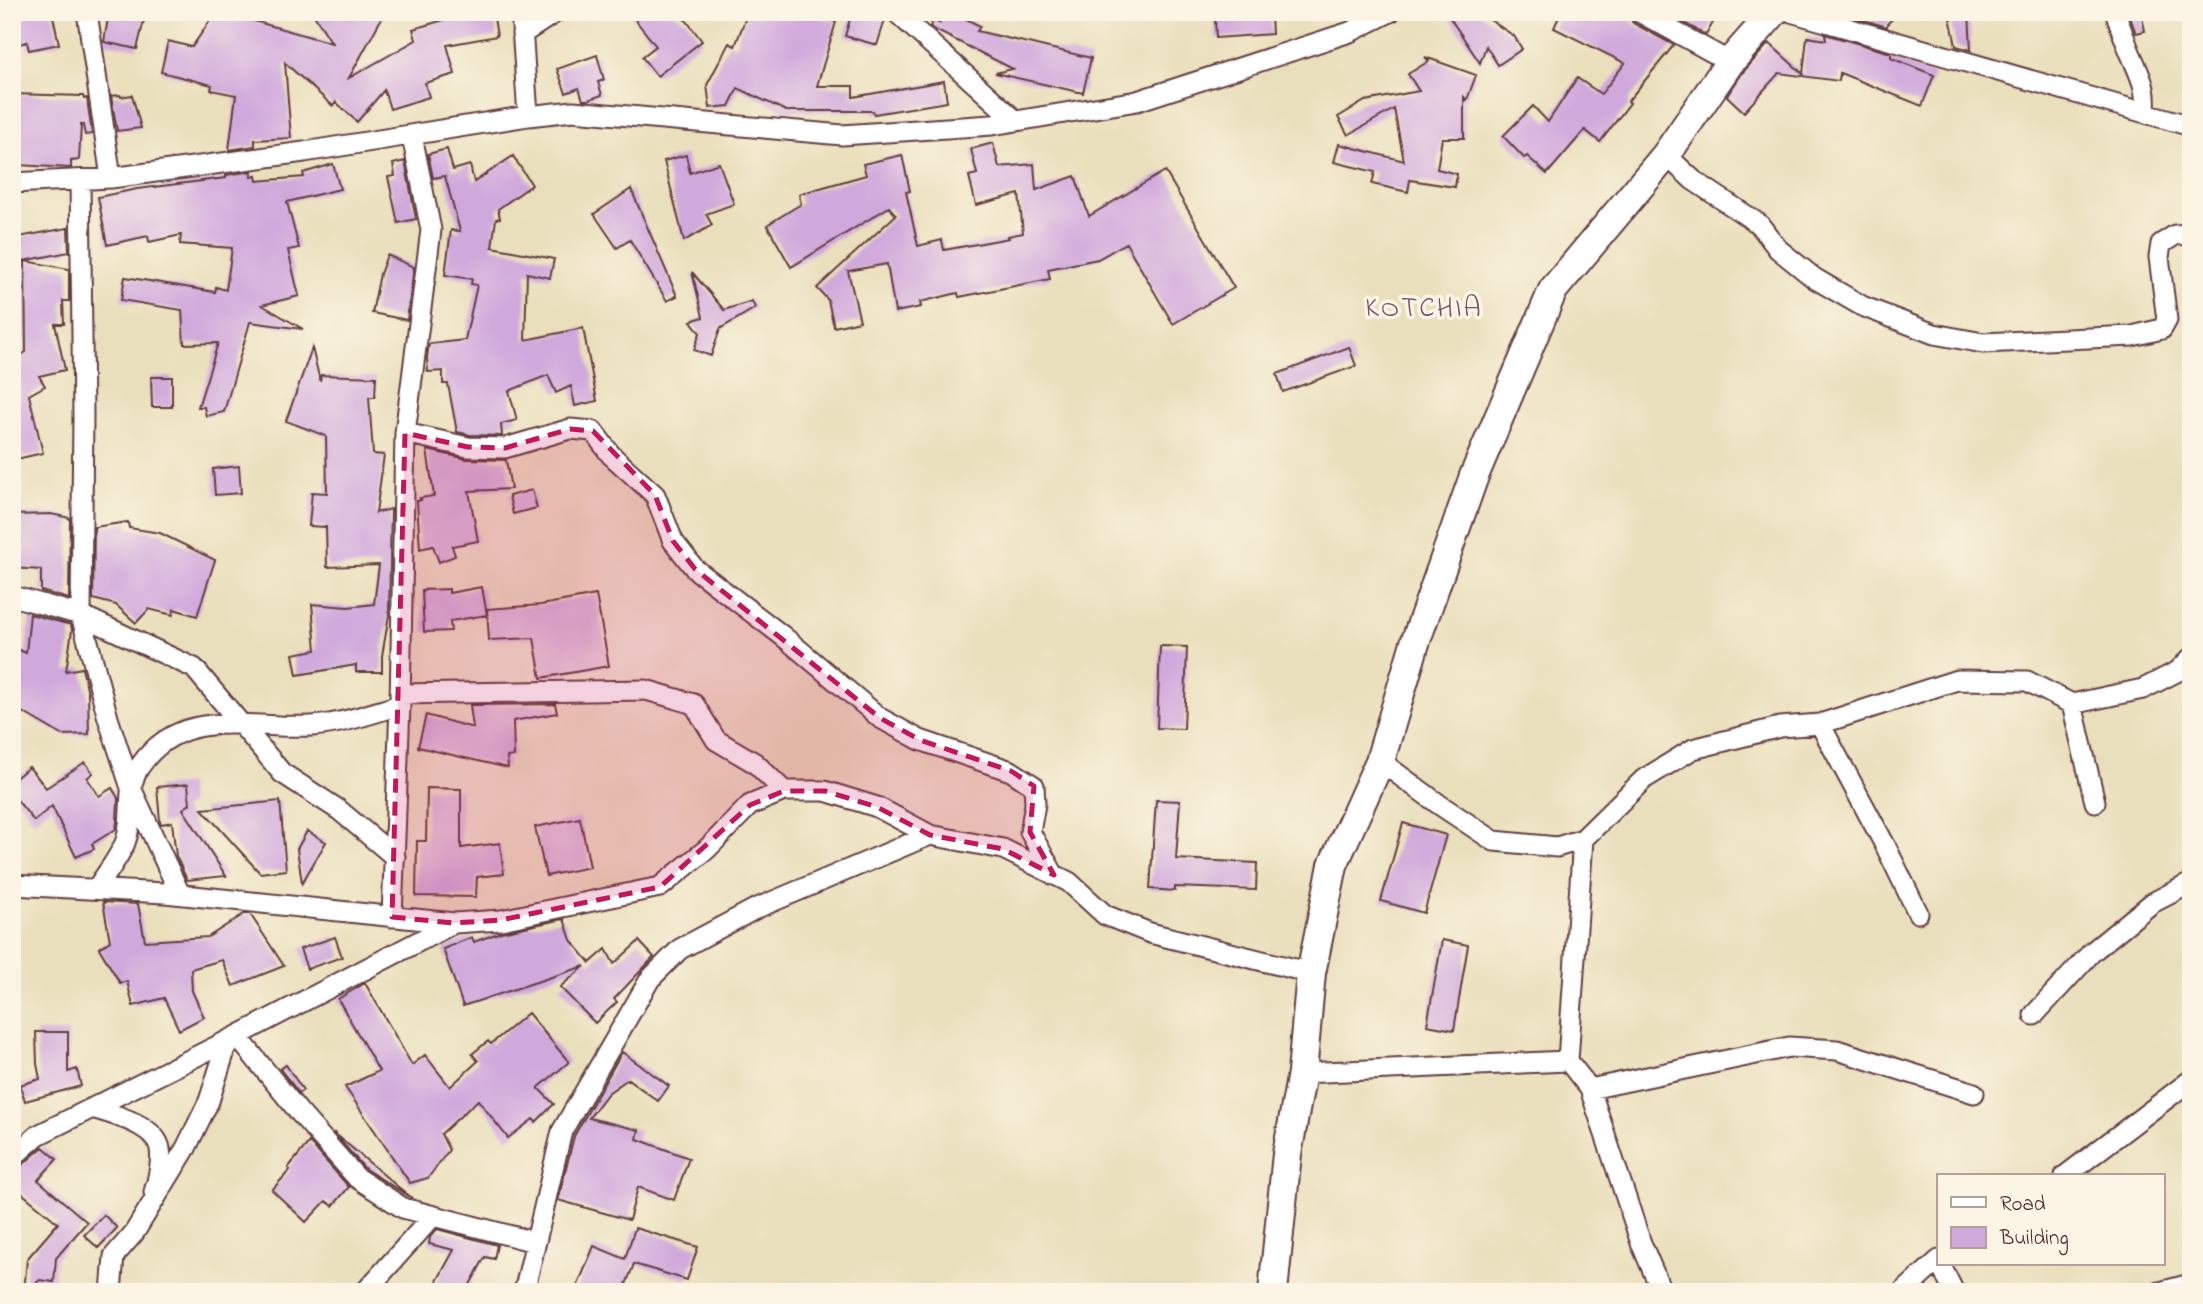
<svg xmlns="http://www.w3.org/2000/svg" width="2203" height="1304" font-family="'Indie Flower',sans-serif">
<rect width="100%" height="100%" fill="#fcf5e5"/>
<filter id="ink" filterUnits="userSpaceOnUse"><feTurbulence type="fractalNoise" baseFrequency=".0143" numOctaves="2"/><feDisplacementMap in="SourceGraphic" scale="14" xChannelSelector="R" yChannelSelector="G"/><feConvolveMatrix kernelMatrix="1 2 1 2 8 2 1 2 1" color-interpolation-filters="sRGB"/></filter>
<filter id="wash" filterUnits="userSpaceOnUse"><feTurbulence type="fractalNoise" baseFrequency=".00686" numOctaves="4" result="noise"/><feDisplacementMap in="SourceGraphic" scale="28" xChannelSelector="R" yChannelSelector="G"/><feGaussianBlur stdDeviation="1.57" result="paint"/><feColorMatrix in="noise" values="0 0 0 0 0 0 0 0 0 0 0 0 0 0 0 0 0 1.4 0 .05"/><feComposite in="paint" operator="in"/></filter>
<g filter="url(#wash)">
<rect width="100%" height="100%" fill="#eadfbc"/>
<g id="blocks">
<path fill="#d0a9dc" d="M12,12h40l7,32 -30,6 -2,-8 -15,4z
M109,12h37l-9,37 -33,-7z
M216,12h23l-3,4 96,27 -20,-31h73l-36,66 67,-38 -3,-11 58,-17h22l4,24 -50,9 8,29 -30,9 4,14 -39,12 -6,-19 -27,32 -21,-20 -3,4 -48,-43 6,75 -36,2v6l-26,4 7,-55 -25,-5 1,-5 -51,-13 7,-31 24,6z
M629,12h41l16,8 16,21 -45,35 -15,-19 14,-11z
M748,12h58l30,10 -19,64h36v11l91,-16 3,21 -73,12 -1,-3h-87l-48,-23 -9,18 -19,2 -3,-23 22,-42 6,3z
M852,12l33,8 -8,25 -32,-9z
M931,12h29l4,6 16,8 -3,5 114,27 -8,35 -88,-20 18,-4 -80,-40 -3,-2 3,-6 6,2z
M1446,12h32l36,24 8,13 -24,16 -12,-19 -6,17z
M1561,12h66l6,11 41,22 -46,56 2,2 -30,39 -15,-12 -38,44 -20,-18 -3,2 -21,-22 30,-30 15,16 29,-44 24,16 24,-31 -71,-35z
M1665,12h33l16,9 -8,14z
M1837,12h63l-13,12v3z
M1949,12h20l2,38 -15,-4z
M2128,12h13l4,19 -9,2z
M1271,15l1,19 -56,4 -1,-19z
M1825,34l66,19v5l43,17 -12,31 -82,-33 -1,8 -60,-8 -35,39 -17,-16 16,-24 26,-29 34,31 4,-37 19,3z
M597,55l7,25 -6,2 4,13 -14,5h-5l-4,-12 -13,5 -9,-24z
M1425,57l51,18 -9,25 -3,-3v41h-22l-5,31 20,5 -2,13 -45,-7 -2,12 -36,-8 3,-12 -41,-10 5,-18 65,17 -10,-52 -46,26 -10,-18 27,-16 54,-10 -11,-17 21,-13z
M12,94l71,2 1,3 3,-1 5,36 -7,1 -2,-10h-2l-2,35 -8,1v7l-53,-3v-9l-6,1z
M120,95l1,2 11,-2 9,33 -24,3 -6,-35z
M993,143l6,24 35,-3 2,26 39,-14 14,40 76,-45 69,117 -61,36 -47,-81 -28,16 -50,10 2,10 -91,18 -1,-4 -38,9 1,5 -26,5 -8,-48 -39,7 12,50 -26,6 -6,-27 -11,-12 79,-73 -7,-8 -98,60 -24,-42 34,-21 -2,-10 67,-19 -3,-11 39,-9 8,36 -4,1 12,54 24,-6 2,10 65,-12 -1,-2 15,-3 -4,-39 -43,11 -7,-29 8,-2 -6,-25z
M447,149l6,21 17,-5 4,17 39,-26 19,29 -34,24 2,9 -4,1 -4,28 62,12 -4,19 -23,-5 -2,67 58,-12 14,73 -22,5 -4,-20 -15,7 -8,-18 -39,16 8,29 -16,4 1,12 -32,-1 -13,-3 -9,-48h-5v-13l-15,1 -1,-15 2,-13 36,-4 12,-55 -6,-1 1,-5 -27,-4 6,-45 9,1 -15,-55 -12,2 -5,-24z
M686,155l4,18 29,-10 15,41 -28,10 6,11 -28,16 -20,-80z
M405,161l11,58 -18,4 -10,-46 7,-1 -2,-12z
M333,164l7,25 -53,13 12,46 -11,2 11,46 -37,9 41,24 -53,-7 -26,90 -18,4 -2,-9h-6l20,-64 -34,1 -2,-34 -61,-10 4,-23 90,15 1,-5 10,3 6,-42 -52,-4 1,-9 -32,7 -1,-6 -41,9 -9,-48 39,-8 89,-11v-3l26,-4 -1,6 5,-1 1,5 47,-4 -1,-4z
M631,189l46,107 -10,5 -37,-61 -13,8 -23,-34z
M68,228l1,24 -51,10 -5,-24z
M387,255l27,12 -7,53 -35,-7 8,-39z
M25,261l44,8v32h-6l1,23h-9l10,46 -26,6 6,10 -16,9 14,58 -31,7v-104h7l7,-4z
M692,272l32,38 28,-9 3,7 -35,21 -9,27 -17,-6 6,-17 -9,-12 12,-4z
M1349,347l7,19 -73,26 -6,-18z
M312,348l8,33 1,-6 55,2 -1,20h-6l4,57 11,1 -8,58 15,-4 -2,106 -7,41v16h-26v-7l-59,10 -4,-21 23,-4 -4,-46 36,3 26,-3 5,-39 -52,2 -1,-40 -17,-1 3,-34 15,1 -1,-57 -40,-15z
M151,377h21v30h-20z
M427,450l40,9 39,1 5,29 -42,2 9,50 -26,5 3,10 -16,6 -6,-16 -13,3 -3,-48 4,-1 -1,-2 14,-2z
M239,466l2,27 -26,2 -2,-26z
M532,490l5,18 -24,6 -4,-18z
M51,514l19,4 -1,81 -28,-8v-21l-29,-2v-53z
M128,522l1,6 31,5 55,27 -18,56 -23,-7 -1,6 -24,-6 -13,14 -20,-18 -23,-6 1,-72z
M482,587l5,28 -37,6 1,10 -27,1 -2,-42 27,-1v4z
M596,595l13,71 -68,12 -7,-40 -45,2 -2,-31 54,-4z
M30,614l41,11 1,5 -6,41 16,-3 6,25 1,41 -27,1 -50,-29v-59l14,6z
M1160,646l27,1 -3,82 -27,-1z
M555,704l2,9 -44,8 1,35 -7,1 1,11 -90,-21 8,-32 47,13 -3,-23z
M85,762l8,11 -6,5 12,18 13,-8 6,10 -1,24 -1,7 -24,15 2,5 -18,8 -24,-51 -18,15 -22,-27v-13l17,-14 17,21z
M188,784l2,20 -7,5 43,67 -39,4 -11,-24 -4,-34 -11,2 -1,-3 -3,-34z
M427,788l34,1v59l39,-5 4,31 -27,3 -1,20 -60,-1 1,-55h9z
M1156,800l24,1 -4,58 81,4 -1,27 -81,-3v4l-25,-2z
M280,801l6,69 -26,3 -58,-64z
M580,818l10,49 -44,9 -11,-49z
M1403,823l43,12 -22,78 -43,-12z
M307,831l19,11 -24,41 -5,-34z
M103,902l35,2 7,37 63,-4 36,-23h6l34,52 -51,20 -11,-26 -31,9 1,22 12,26 -25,13 -15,-32 -31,8 -6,-25 -7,2 -21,-35 11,-7z
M564,919l7,21 19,23 16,-14 8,15 25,-23 15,16 -40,42 3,3 -22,21 -35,-36 25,-21 -122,40 -20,-57 29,-12 2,5 27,-10z
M335,937l7,20 -35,12 -7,-20z
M1442,940l26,5 -14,85 -27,-5z
M365,983l47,82 13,-10 25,32 28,-26 -6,-7 16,-13 3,3 37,-31 41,49 -31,26 16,16 -18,18 -3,-3 -25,19 -30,-38 -37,34 8,16 -21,28 -18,5 -65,-96 34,-16 -41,-72z
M36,1032h32v40l9,-3 4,17 -56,15 -5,-16 20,-6 -3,-15z
M622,1052l47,34 -11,15 -30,-22 -20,14 -19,25 50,12 -2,9 52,19 -15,42 -36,-13 -9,33 -71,-20 16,-64z
M286,1065l17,25 -4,3 -19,-24z
M333,1132l64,54 15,12 -47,-29z
M309,1142l40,45 -16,19 -7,-5 -20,21 -34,-32 18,-20 -2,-2z
M43,1147l14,12 -19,21 49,42 -31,36 -2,24 -14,-2 -16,12 3,-33 31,-36 -46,-38v-15l8,-3z
M104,1215l13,13 -19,20 -14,-13z
M635,1228l63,19 -11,33 -53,-16 -11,28h-48l19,-46 31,13z
M437,1229l60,16 -3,14 -9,-2 -19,35h-35l23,-42 -25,-6 1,-7z"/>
</g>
</g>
<g filter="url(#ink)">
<use href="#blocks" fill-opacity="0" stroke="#623c41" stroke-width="2"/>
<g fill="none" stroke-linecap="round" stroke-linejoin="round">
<defs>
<path id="minor" d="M87,12l24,166
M521,12l7,104
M896,12l120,109
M1639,12l91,50
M1791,12l400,114
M2115,12c6,16 11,32 18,47 9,21 14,30 12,53
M522,34l34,-22
M1666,155l27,25 66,44 19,25 36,29 48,28 72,28 49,9 149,-7 30,-7 5,-9 -8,-63 2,-13 14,-9 16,-1
M80,180l3,235 -2,200 27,103 23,70 49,106
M12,183l99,-5 193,-26 224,-36 45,-5 269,24 150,-10 145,-24 213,-69 40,-20
M405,433l63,14 37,1 65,-19 23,2 18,24 44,40 18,46 22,28 89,68 96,81 40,22 91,31 23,15 1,18 -5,28 24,43
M12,596l69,19 113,53 88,105 57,37 56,47
M400,694l246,-4 48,14 22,36 39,23 29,28
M2072,704l23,98
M1820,724l66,123 32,66
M1380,761l60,44 54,36 63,6 26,-8 61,-60 49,-30 87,-22 40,-3 137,-44 70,1 45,23 71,-15 35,-18 13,-13
M12,885l153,8 289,30 47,-3 159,-33 47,-38 43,-44 34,-14h41l52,16 53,28 73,14 66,33 36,33 45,18 161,40
M97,888c9,-14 21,-29 28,-45 10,-25 -1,-54 15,-77 42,-62 112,-36 172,-40 30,-2 60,-13 88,-21
M392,917l8,-212 5,-272 26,-203 -19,-94
M2034,1015l58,-63 60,-49 39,-20
M237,1036l62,76 58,66 46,30 132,34
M1568,1061l15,-222
M1302,1073l266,-12 22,28 51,154 21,49
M1590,1089l199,-42 48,3 137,43
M92,1108c20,6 64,17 68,41 2,12 -2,31 -6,43
M12,1158l26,-23 199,-99 217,-113
M2065,1176l126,-96
M1940,1264l14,28
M111,1292l3,-36 20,-23 52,-85 23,-47 19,-60
M365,1292l68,-76
M524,1292l38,-161 88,-152 30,-30 75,-40 175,-74
M1903,1292l36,-32
M2160,1292l31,-8"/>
<path id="secondary" d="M1273,1292l14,-138 15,-81 9,-100 22,-108 47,-104 35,-118 59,-167 79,-186 113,-135 64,-93 44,-50"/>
</defs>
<use href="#minor" stroke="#623c41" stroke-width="23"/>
<use href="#secondary" stroke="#623c41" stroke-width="32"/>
<use href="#minor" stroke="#fff" stroke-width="19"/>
<use href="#secondary" stroke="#fff" stroke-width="28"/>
</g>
</g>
<path fill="#c2185b" fill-opacity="0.2" stroke="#c2185b" stroke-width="5" stroke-dasharray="14 9" stroke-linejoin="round" d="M570,429l23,2 62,64 18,46 22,28 185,149 40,22 91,31 23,15 -4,46 24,43 -51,-26 -73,-14 -53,-28 -52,-16h-41l-34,14 -90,82 -159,33 -47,3 -62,-6 13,-484 63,14 37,1z"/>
<g text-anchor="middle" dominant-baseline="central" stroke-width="7" stroke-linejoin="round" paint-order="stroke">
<g font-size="28" letter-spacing="2" fill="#794f69" stroke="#fcf5e5">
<text x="1424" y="309">KOTCHIA</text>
</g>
</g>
<rect width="2203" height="1304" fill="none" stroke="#fcf5e5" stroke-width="42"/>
<rect x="1937" y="1174" width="228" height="91" fill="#fcf5e5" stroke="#b59f9b" stroke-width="2"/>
<rect x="1951" y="1197" width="35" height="10" fill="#ffffff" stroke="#b59f9b" stroke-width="2"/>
<text x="2000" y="1210" font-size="21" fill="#4a1f2b">Road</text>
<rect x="1951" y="1227" width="35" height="21" fill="#d0a9dc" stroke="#b59f9b" stroke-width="2"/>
<text x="2000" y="1244" font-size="21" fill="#4a1f2b">Building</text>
</svg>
